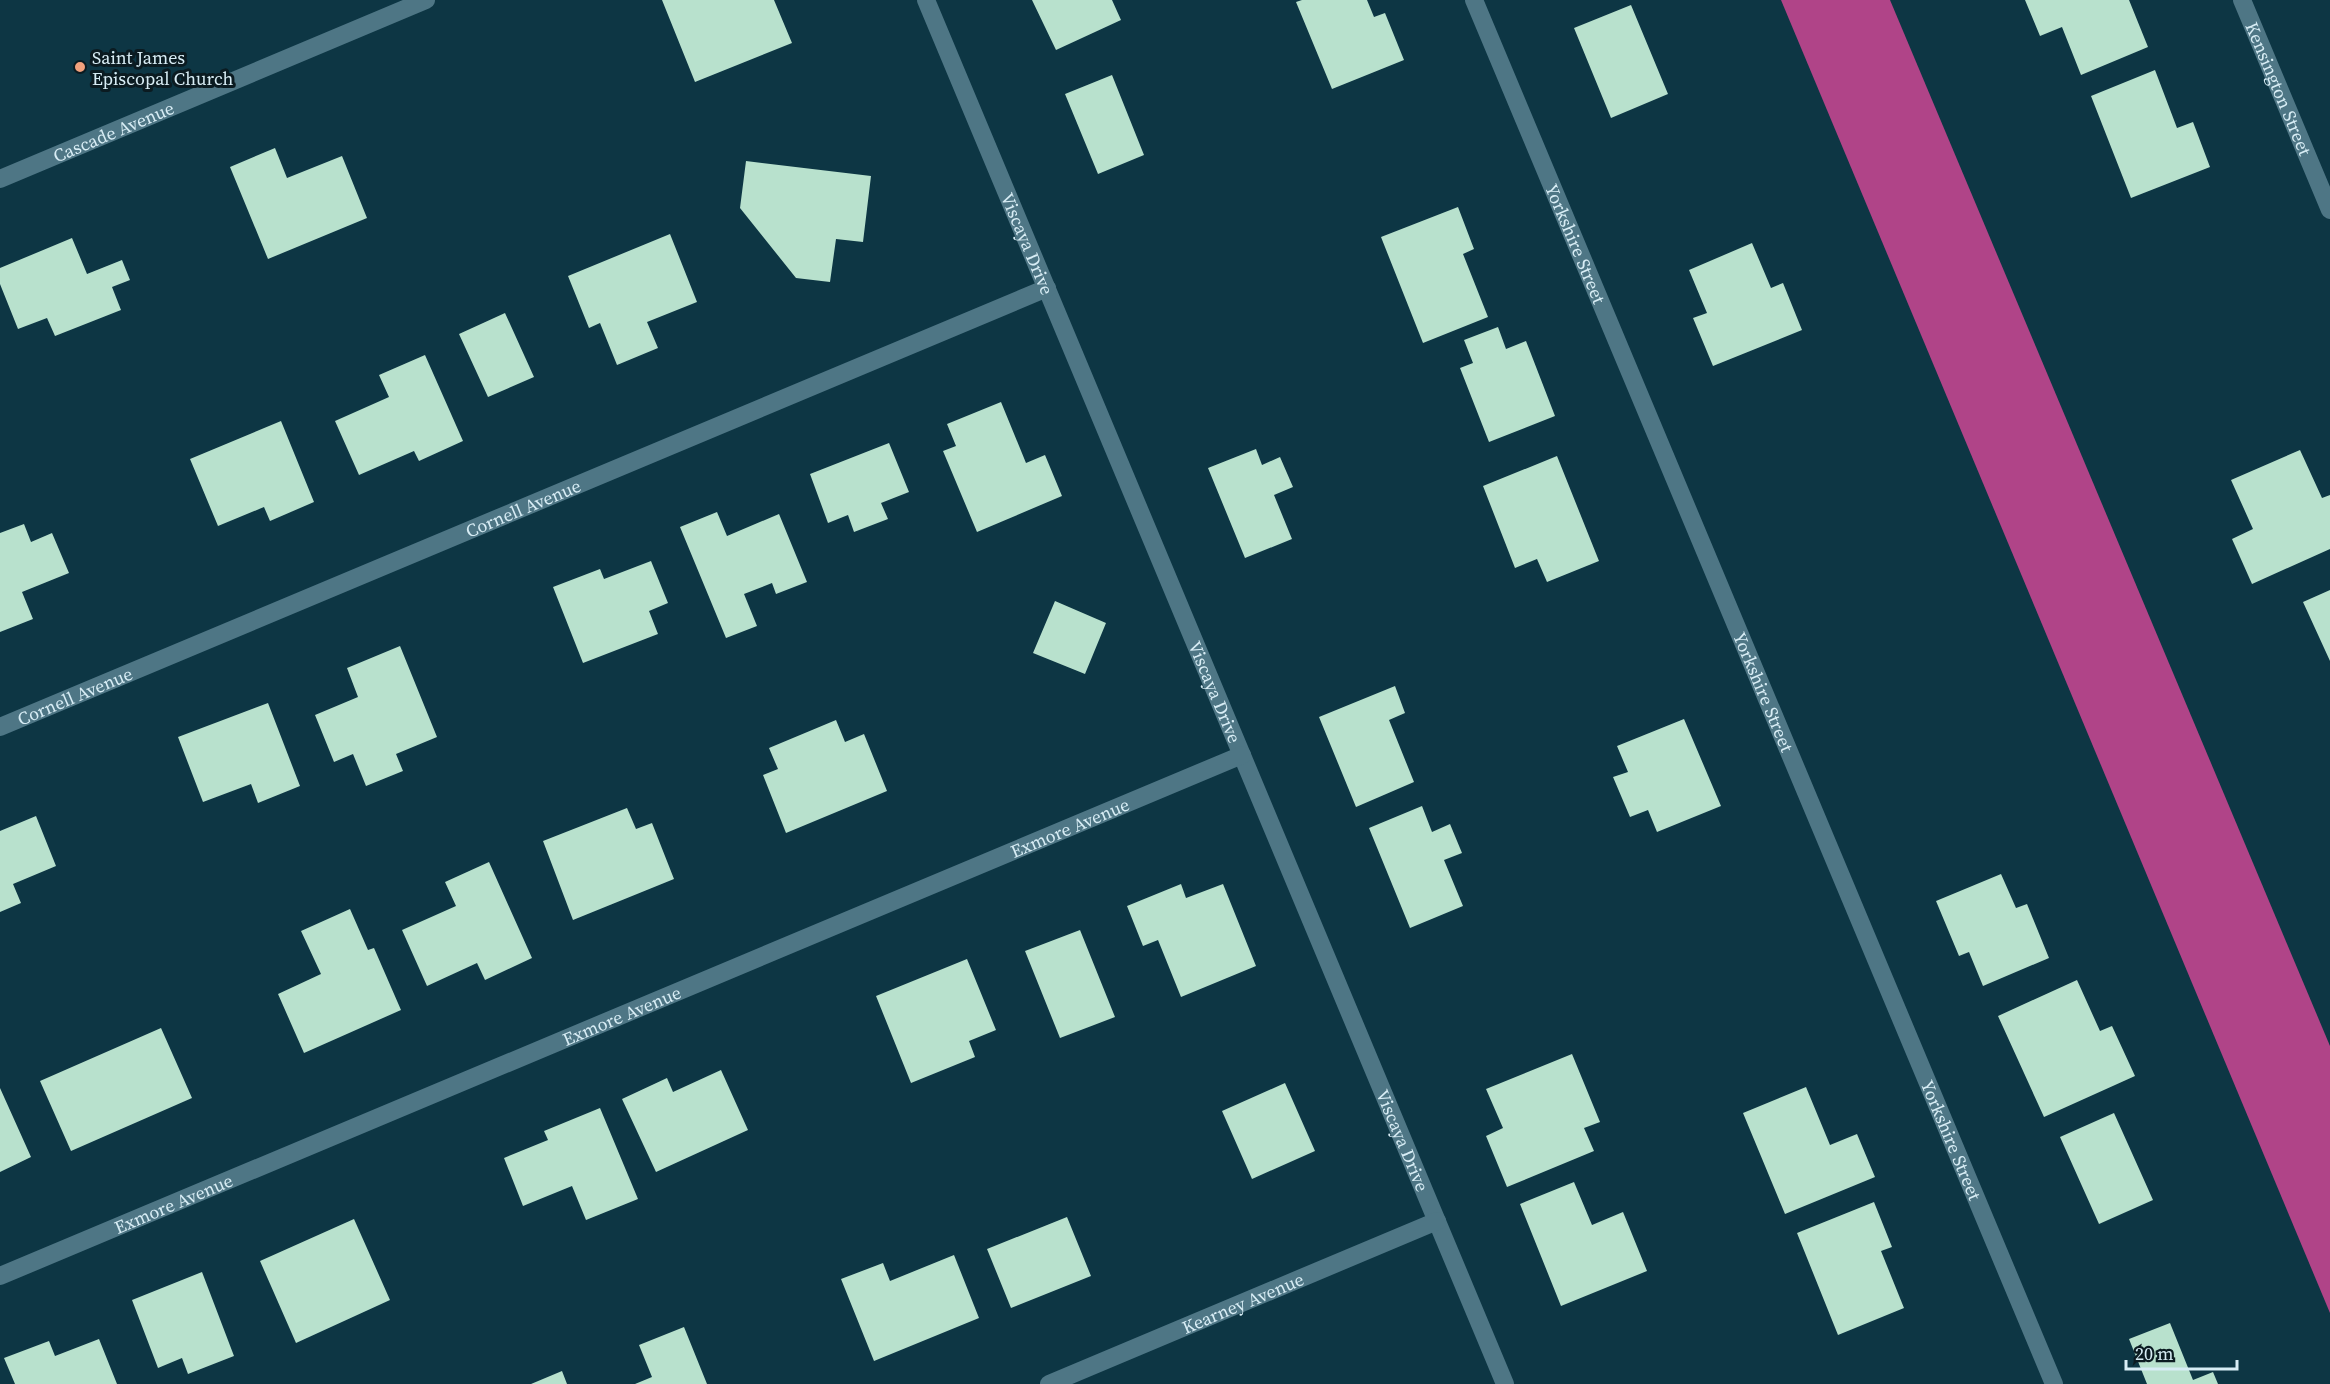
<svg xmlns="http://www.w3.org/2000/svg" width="2330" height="1384" font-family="'Source Serif 4',serif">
<rect width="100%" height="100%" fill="#0d3644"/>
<path fill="#b04488" d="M1781,0h109l440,1046v267z"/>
<path fill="#b8e1cd" d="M662,0h112l18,43 -97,39z
M1032,0h80l9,20 -65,30z
M1302,0h65l7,17 11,-4 19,47 -72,29 -36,-87z
M2025,0h104l19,47 -67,28 -19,-48 -22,9z
M1631,5l37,89 -57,24 -37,-90z
M2155,70l22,58 16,-6 17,45 -79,31 -40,-102z
M1112,75l32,80 -46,19 -33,-80z
M275,148l12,30 55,-22 25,62 -99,41 -38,-92z
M746,161l125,15 -8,66 -27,-3 -6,43 -34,-4 -56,-70z
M1458,207l16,42 -11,5 25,63 -65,26 -42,-106z
M670,234l27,68 -50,20 11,26 -41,17 -17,-42 -11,5 -21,-52z
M72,238l15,36 35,-14 8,20 -18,7 9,23 -66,26 -8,-18 -29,11 -18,-45v-16z
M1752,243l19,45 12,-5 19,47 -89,36 -20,-48 14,-5 -18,-43z
M505,313l29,64 -46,20 -29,-63z
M1498,327l8,22 20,-8 29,75 -66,26 -29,-74 13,-5 -9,-23z
M425,355l38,86 -44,20 -5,-10 -55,24 -24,-54 54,-24 -10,-22z
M1001,402l25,61 19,-8 17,41 -85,36 -34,-81 13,-5 -9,-22z
M281,421l33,81 -44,19 -6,-14 -46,19 -28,-67z
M889,443l20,49 -28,11 7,16 -34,13 -6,-17 -20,8 -18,-49z
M1256,449l6,16 18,-8 13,30 -19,8 18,44 -47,19 -37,-90z
M2300,450l22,48 8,-3v54l-78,35 -20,-45 21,-10 -22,-49z
M1557,456l42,105 -52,21 -10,-23 -22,9 -32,-82z
M717,512l10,24 52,-22 28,68 -31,12 -4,-11 -28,11 13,32 -31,12 -46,-111z
M24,524l7,18 21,-9 17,40 -47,19 11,27 -33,13v-99z
M651,561l17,42 -19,8 9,23 -75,29 -30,-76 47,-18 4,10z
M2330,590v71l-27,-59z
M1055,601l51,22 -21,51 -52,-21z
M400,646l37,91 -41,17 7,17 -37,15 -13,-32 -19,8 -19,-47 43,-18 -11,-29z
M1395,686l10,27 -16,7 25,62 -58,25 -37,-90z
M268,703l32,83 -42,17 -7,-19 -48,18 -25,-65z
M1684,719l37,87 -64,26 -9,-22 -18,7 -17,-40 15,-5 -11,-26z
M836,720l9,22 19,-8 23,57 -101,42 -23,-58 15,-6 -9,-21z
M1422,806l10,26 18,-8 12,29 -18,7 19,46 -53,22 -41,-100z
M627,808l9,21 16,-6 22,56 -101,41 -30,-79z
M36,816l20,50 -43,18 8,19 -21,9v-81z
M489,862l43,96 -47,22 -8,-17 -50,23 -25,-56 54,-24 -11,-24z
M2001,874l15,34 11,-4 22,54 -66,28 -14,-34 -10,4 -23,-55z
M1181,884l5,14 37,-14 33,82 -75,31 -23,-57 -15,6 -16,-40z
M350,909l18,41 6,-2 27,62 -97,43 -26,-59 43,-20 -20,-43z
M1080,930l35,87 -55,21 -35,-87z
M967,959l29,71 -27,11 6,16 -64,26 -35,-87z
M2077,980l23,51 12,-5 23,50 -91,41 -46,-101z
M161,1028l31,70 -121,53 -31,-70z
M1572,1054l28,68 -16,6 10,23 -87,36 -21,-51 17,-8 -17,-39z
M721,1070l27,60 -92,42 -34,-73 45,-21 6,14z
M1285,1083l30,68 -63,28 -30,-68z
M1806,1087l24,58 27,-11 18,43 -90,37 -42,-101z
M0,1088l31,69 -31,15z
M600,1108l38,91 -52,21 -14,-34 -49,20 -19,-48 44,-18 -4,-9z
M2114,1113l39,87 -54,24 -39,-87z
M1574,1182l18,43 31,-13 24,59 -86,35 -41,-102z
M1874,1202l18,45 -11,4 23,57 -66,27 -41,-102z
M1067,1217l24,59 -80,32 -24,-59z
M354,1219l36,81 -94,43 -36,-82z
M954,1255l25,63 -105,43 -33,-82 42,-16 7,18z
M202,1272l32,84 -46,18 -6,-16 -24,10 -26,-68z
M2170,1323l23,57 20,-8 5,12h-71l-18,-45z
M684,1327l23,57h-72l17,-7 -13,-32z
M99,1339l18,45h-102l-11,-26 45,-17 6,15z
M562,1371l5,13h-36z"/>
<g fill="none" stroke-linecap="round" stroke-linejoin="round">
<g stroke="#4e7685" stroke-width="18">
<path id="s1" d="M926,0l579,1384"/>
<path id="s2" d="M1474,0l580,1384"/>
<path id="s3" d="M2242,0l88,210"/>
<path id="s4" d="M0,179l426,-179"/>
<path id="s5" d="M0,727l1047,-439"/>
<path id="s6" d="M0,1276l1242,-521"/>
<path id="s7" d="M1049,1384l388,-163"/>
</g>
</g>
<circle fill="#f1a17d" stroke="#0b1b21" stroke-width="2" cx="80" cy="67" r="6"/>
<g text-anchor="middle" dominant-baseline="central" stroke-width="6" stroke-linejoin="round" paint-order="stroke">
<g font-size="18" fill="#d8edf5" stroke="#0b1b21" text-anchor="start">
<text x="92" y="57">Saint James<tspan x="92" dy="21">Episcopal Church</tspan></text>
</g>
<g font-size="18" fill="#d8edf5" stroke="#0b1b21">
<text stroke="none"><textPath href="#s3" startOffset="96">Kensington Street</textPath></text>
<text stroke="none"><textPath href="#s4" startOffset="123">Cascade Avenue</textPath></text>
<text stroke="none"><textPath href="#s1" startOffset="264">Viscaya Drive</textPath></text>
<text stroke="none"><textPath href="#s2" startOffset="264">Yorkshire Street</textPath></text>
<text stroke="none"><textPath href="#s5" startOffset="567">Cornell Avenue</textPath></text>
<text stroke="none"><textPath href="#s1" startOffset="750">Viscaya Drive</textPath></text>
<text stroke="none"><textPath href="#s2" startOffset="750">Yorkshire Street</textPath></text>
<text stroke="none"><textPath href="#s5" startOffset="81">Cornell Avenue</textPath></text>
<text stroke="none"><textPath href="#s6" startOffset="1160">Exmore Avenue</textPath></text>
<text stroke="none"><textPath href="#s6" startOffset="674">Exmore Avenue</textPath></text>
<text stroke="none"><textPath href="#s1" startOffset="1236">Viscaya Drive</textPath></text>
<text stroke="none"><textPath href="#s2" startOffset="1236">Yorkshire Street</textPath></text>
<text stroke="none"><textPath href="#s6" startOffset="188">Exmore Avenue</textPath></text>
<text stroke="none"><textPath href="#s7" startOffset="210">Kearney Avenue</textPath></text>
</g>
</g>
<path d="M2126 1360v9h111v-9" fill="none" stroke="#d8edf5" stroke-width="3"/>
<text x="2135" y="1360" font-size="18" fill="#d8edf5" stroke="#0b1b21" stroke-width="4.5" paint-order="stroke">20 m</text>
</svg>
